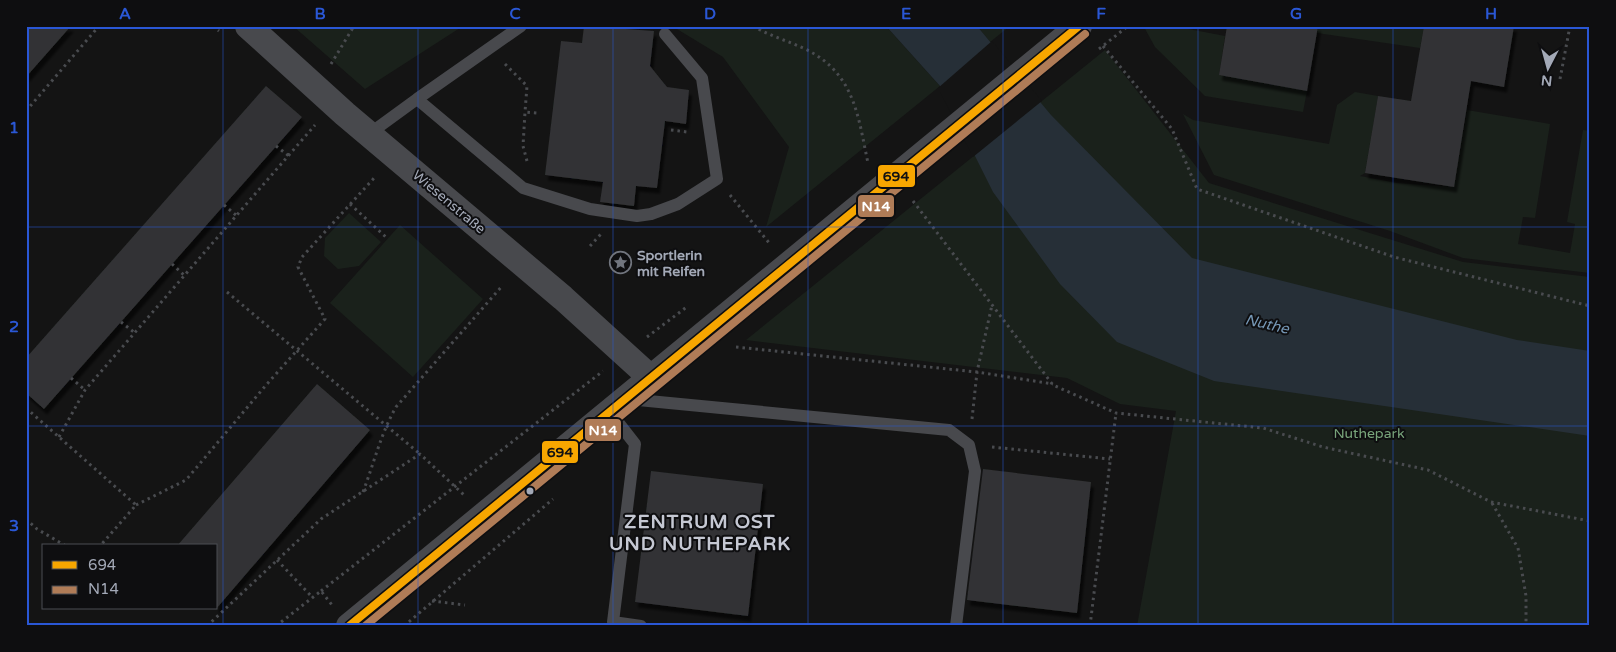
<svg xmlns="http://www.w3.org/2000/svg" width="1616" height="652" font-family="'Varela Round',sans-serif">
<defs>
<filter id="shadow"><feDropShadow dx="3" dy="5.5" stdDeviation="1" flood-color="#0009"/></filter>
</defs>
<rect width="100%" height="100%" fill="#141414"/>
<path fill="#1a211b" d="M293,26h170l-98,63z
M672,26h214l54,60 -174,141 23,-80 -66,-90z
M977,26h33l-20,16z
M1173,26l52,10 -6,39 88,16 -4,21 -98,-16 -50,-49 -11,-20z
M1318,26h106l-4,22 -103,-15z
M1105,50l104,133 254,79 127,15v349h-453l39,-215 -56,-7 -53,-26 -321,-38z
M1355,92l23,4 -13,77 -5,3 37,7 57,4 13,-77 83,14 -15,94 -12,-1 -5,27 52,9 5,-29 -8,-2 16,-92 7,1v142l-127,-15 -73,-27 -176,-56 -31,-61 10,6 136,24 8,-39z
M349,213l32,29 -22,24 -21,3 -14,-13 1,-18z
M400,225l83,74 -70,78 -83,-74z"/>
<path fill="#262f37" d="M886,26h91l74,89 141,143 325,82 73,11v85l-376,-55 -97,-39 -57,-58 -67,-92 -53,-106z"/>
<path fill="#141414" d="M992,41l50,60 -69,56 -35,-69z"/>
<path fill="#313234" filter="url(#shadow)" d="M26,26h45l-45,51z
M584,26l70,5 -4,35 17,21 22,3 -3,34 -21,-3 -8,67 -21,-2 -2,20 -34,-4 3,-20 -58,-7 16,-134 21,2z
M1227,26h91l-11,65 -88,-16z
M1424,26h90l-10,61 -33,-6 -17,106 -89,-14 13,-77 33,5z
M266,86l36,31 -258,292 -18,-16v-35z
M317,384l53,46 -154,179v-63h-39z
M983,469l108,13 -14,131 -110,-13z
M651,471l112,13 -15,132 -113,-14z"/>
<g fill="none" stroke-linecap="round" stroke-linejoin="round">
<path stroke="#494b4f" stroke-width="3" stroke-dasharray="2.5 4" stroke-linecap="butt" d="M213,26l6,5
M753,26c20,12 44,17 63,29 40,25 43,67 52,108
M1103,46l69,83 25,60 197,68 196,49
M1099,49l29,-23
M331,64l23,-38
M505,64l22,22 -2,26
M1560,79l10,-53
M26,111l73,-85
M671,130l16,2
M276,146l13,10
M527,161l-4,-15 2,-34 12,1
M730,195l40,49
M913,201l140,184 63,28 147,15 60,19 105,23 63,32 99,19
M350,204l38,35
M224,205l13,11
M590,246l11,-12
M172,264l13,12
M227,292l193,162
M121,322l14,11
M647,337l41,-31
M736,347l241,25 76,12
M71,378l14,12
M26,408l110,97 -36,41
M972,419l5,-47 15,-67
M59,437l26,-47 230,-265
M992,447l118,12
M363,492c11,-29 18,-59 33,-85l107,-122
M1492,503l26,45 8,48v30
M136,505l50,-25 81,-96 58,-65 -27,-52 4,-10 73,-80
M26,519l11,10 29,17
M277,560l36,38
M321,591l282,-220
M432,601l33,4
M207,626l114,-107 99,-65 44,41
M276,626l45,-35 11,14
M404,626l149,-127
M1090,626l26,-213"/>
<path stroke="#48494d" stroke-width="12" d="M417,99l104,-73
M369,134l48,-35 106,89 67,21 47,7 14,-2 27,-10 39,-25 -15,-101 -37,-44
M628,399l321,31 20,15 6,26 -19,155
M610,412l25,32 -22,178 28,4"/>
<path stroke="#48494d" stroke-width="26" d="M248,26l97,88 218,184 88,80
M349,626l730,-600"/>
<defs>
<path id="bus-1" d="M349,626l730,-600"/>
<path id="bus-2" d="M365,626l720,-592"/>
</defs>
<use href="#bus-1" stroke="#0e0e10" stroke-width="11"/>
<use href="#bus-2" stroke="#0e0e10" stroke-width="11"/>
<use href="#bus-1" stroke="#f7a600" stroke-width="8"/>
<use href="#bus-2" stroke="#b07c57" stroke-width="8"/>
</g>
<path fill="none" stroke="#2a57d5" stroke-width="1" stroke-opacity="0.55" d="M223,26v600M418,26v600M613,26v600M808,26v600M1003,26v600M1198,26v600M1393,26v600M26,227h1564M26,426h1564"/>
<defs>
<symbol id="sight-ring" viewBox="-11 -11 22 22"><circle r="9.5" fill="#0e0e10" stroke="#71757e" stroke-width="1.5"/><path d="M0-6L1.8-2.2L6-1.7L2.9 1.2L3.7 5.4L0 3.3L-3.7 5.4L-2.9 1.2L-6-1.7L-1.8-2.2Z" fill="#71757e"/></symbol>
</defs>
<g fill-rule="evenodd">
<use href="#sight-ring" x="608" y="250" width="25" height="25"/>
</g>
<circle fill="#a3a9b7" stroke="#0e0e10" stroke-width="2" cx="530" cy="491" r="4.5"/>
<g text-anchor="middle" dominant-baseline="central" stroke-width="4" stroke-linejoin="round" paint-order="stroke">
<g font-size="14" fill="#a3a9b7" stroke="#0e0e10">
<text transform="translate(449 202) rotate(40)">Wiesenstraße</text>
</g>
<g font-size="14" font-weight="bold" fill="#a3a9b7" stroke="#0e0e10" text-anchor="start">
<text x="637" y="255">Sportlerin<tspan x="637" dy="16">mit Reifen</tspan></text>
</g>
<g font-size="14" fill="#78a47b" stroke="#0e0e10">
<text x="1369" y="433">Nuthepark</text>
</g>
<g font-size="15" font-style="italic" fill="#7698b6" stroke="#0e0e10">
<text transform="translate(1267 324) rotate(13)">Nuthe</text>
</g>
<g font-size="19" font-weight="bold" letter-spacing="1" fill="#c5c8d3" stroke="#0e0e10">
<text x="700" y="522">ZENTRUM OST<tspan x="700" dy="22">UND NUTHEPARK</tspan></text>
</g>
</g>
<g stroke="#0e0e10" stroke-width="2">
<rect x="877" y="164" width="39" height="24" rx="5" fill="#f7a600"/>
<rect x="857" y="194" width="38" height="24" rx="5" fill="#b07c57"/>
<rect x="584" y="418" width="38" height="24" rx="5" fill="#b07c57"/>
<rect x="541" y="440" width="38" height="24" rx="5" fill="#f7a600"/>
</g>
<g font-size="14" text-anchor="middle" font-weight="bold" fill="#fff">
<text x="876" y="211">N14</text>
<text x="603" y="435">N14</text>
</g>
<g font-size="14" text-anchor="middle" font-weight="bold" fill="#111">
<text x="896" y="181">694</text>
<text x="560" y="457">694</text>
</g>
<rect width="1616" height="652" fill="none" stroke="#0e0e10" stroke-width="55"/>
<rect x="42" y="544" width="175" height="65" fill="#0e0e10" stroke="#4a4c53"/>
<rect x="52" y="561" width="25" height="8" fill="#f7a600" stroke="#4a4c53"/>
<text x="88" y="570" font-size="15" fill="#a3a9b7">694</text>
<rect x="52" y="586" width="25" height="8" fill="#b07c57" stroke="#4a4c53"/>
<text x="88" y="594" font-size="15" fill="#a3a9b7">N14</text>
<g transform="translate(1548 68) rotate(186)" stroke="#0e0e10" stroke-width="4" paint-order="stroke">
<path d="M0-4L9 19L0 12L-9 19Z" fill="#a3a9b7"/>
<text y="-8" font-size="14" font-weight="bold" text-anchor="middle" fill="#a3a9b7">N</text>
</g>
<rect x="28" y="28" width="1560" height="596" fill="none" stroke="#2a57d5" stroke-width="2"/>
<g font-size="16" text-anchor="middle" font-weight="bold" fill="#2a57d5">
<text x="125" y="19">A</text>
<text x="320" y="19">B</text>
<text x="515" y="19">C</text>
<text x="710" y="19">D</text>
<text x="906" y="19">E</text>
<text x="1101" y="19">F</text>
<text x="1296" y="19">G</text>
<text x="1491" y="19">H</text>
<text x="14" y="133">1</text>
<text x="14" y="332">2</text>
<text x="14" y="531">3</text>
</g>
</svg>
